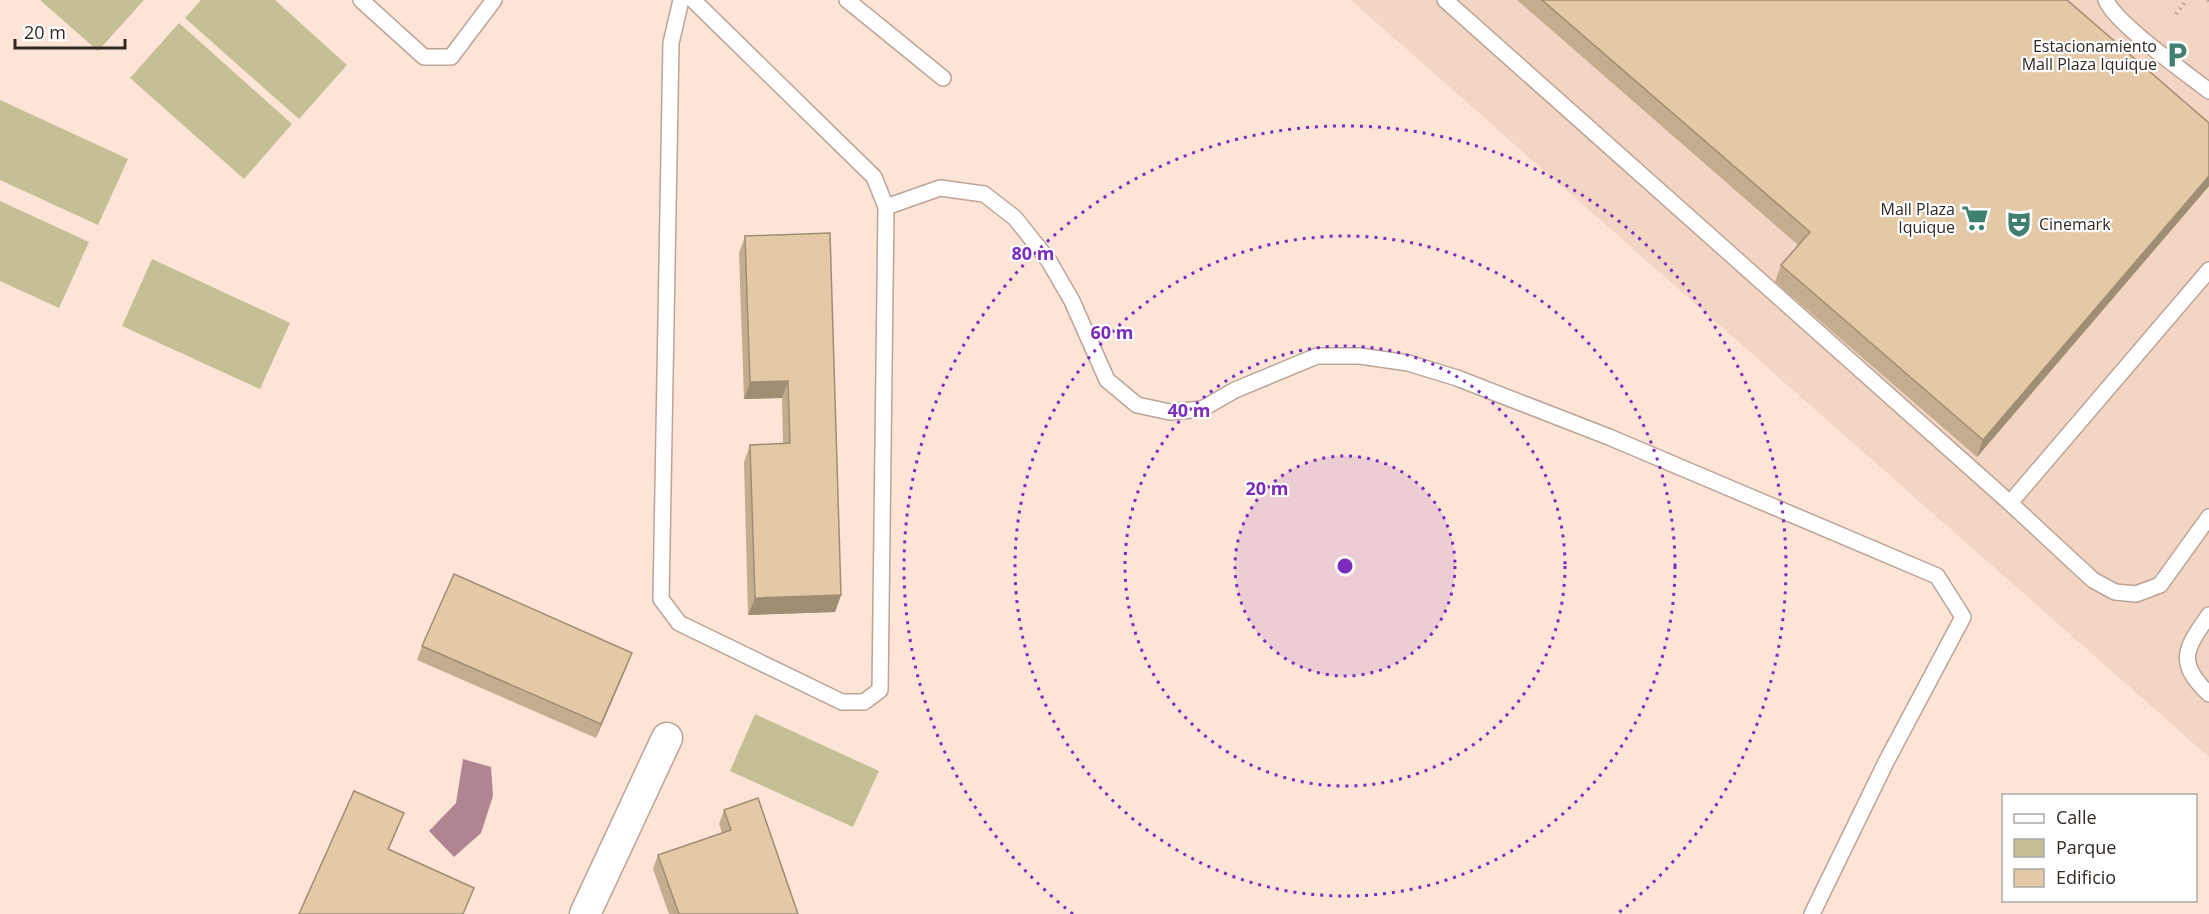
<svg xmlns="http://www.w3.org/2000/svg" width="2209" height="914" font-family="'Open Sans',sans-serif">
<rect width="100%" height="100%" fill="#fce4d7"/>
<path fill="#f3d5c4" d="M1351,0h858v757z"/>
<path fill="#c5bf95" d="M40,0h104l-46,51z
M201,0h74l72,65 -48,54 -114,-101z
M179,23l113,101 -48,55 -114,-101z
M0,100l128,59 -30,66 -98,-45z
M0,201l89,41 -30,66 -59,-27z
M152,259l138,64 -30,66 -138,-63z
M755,714l124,57 -26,56 -123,-56z"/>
<path fill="#b08491" d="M463,759l28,8 2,29 -12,37 -27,24 -25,-26 27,-28z"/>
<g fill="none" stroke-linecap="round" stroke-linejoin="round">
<defs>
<path id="service" d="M361,0l63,57h27l43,-57
M681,0l-10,43 -10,556 18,24 163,79h22l16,-12 6,-483 -12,-30 -181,-177
M847,0l96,78
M1445,0l565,503 83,77 22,12 21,2 24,-9 49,-68
M2106,0c9,23 80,73 103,91
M886,207l54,-19 44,6 31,24 34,43 23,40 35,79 30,25 33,7 32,-3 33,-19 82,-34h43l48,7 49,15 152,59 328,139 26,41 -77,145 -74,152
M2010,503l199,-233
M2209,615c-23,33 -34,47 0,79"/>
<path id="minor" d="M585,914l82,-176"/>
</defs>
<use href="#service" stroke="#bba498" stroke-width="18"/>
<use href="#minor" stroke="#bba498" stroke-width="33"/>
<path stroke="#b09e94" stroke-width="4" stroke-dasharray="1.5 4.5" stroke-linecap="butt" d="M2208,0l1,1
M2176,14l11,-14"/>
<use href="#service" stroke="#fff" stroke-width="15"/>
<use href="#minor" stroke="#fff" stroke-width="30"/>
</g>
<path fill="#c3ad8e" d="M1517,0h550l142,123v63l-232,271 -202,-175 6,-17 17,-20z
M830,233l11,362 -6,17 -87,3 -4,-153 6,-17 33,-2 -1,-45 -38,1 -5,-146 6,-17z
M422,646l210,7 -5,13 -31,72 -179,-78z
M724,810l74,104h-129l-16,-45 5,-14 64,-22 -3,-9z"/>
<path fill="#9f8d74" d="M2209,176v10l-232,271 6,-17z
M788,381l-6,17 -38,1 6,-17z
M841,595l-6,17 -87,3 7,-17z
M632,653l-5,13 -31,72 5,-14z
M404,813l-7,17 -15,36 6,-17z"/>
<path fill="#e3c9a5" stroke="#9f8d74" stroke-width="1.5" d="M1542,0h525l142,123v53l-226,264 -202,-175 29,-33z
M830,233l11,362 -86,3 -5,-153 40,-2 -2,-62 -38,1 -5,-146z
M454,574l178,79 -31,71 -179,-78z
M354,791l50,22 -16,36 86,39 -11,26h-164z
M758,798l40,116h-119l-21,-59 73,-25 -7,-20z"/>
<circle cx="1345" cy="566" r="110" fill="#7b2cbf" fill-opacity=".12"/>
<g fill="none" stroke="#7b2cbf" stroke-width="3" stroke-dasharray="3 6">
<circle cx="1345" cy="566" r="110"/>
<circle cx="1345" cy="566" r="220"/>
<circle cx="1345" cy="566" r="330"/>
<path d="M1073 914A441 441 0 1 1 1617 914"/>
</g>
<defs>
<symbol id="parking-bare" viewBox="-9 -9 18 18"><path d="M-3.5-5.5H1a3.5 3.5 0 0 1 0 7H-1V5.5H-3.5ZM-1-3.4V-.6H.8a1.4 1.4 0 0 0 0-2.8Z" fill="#3f8070" stroke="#fff" stroke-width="2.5" paint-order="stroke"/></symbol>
<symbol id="supermarket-bare" viewBox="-9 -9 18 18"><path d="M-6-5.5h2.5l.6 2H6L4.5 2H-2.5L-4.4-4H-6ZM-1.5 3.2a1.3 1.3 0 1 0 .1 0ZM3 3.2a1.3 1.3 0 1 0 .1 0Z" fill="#3f8070" stroke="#fff" stroke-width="2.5" paint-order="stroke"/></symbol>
<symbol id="theatre-bare" viewBox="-9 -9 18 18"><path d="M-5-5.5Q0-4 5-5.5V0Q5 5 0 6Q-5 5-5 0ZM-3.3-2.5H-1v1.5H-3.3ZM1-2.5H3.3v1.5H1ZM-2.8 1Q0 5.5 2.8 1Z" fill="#3f8070" stroke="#fff" stroke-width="2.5" paint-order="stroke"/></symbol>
</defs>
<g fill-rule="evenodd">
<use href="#parking-bare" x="2158" y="36" width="38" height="38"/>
<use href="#supermarket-bare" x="1956" y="199" width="38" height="38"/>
<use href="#theatre-bare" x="2000" y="205" width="38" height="38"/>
</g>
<g text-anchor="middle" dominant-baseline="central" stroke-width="4.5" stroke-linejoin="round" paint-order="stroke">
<g font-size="16" fill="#302823" stroke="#fff" text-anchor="end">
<text x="2157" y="46">Estacionamiento<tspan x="2157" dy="18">Mall Plaza Iquique</tspan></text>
<text x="1955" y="209">Mall Plaza<tspan x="1955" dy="18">Iquique</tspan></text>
<text x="2039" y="224" text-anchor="start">Cinemark</text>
</g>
</g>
<circle cx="1345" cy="566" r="9" fill="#7b2cbf" stroke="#fff" stroke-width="3"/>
<g font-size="18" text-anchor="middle" font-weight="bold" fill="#7b2cbf" stroke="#fff" stroke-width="4.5" stroke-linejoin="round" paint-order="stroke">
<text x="1033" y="260">80 m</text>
<text x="1112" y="339">60 m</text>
<text x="1189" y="417">40 m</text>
<text x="1267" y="495">20 m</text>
</g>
<rect x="2002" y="794" width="195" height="108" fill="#ffffff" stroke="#aca9a7" stroke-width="1.5"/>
<rect x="2014" y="814" width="30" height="9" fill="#ffffff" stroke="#aca9a7" stroke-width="1.5"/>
<text x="2056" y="824" font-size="18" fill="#302823">Calle</text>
<rect x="2014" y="839" width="30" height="18" fill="#c5bf95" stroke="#aca9a7" stroke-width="1.5"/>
<text x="2056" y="854" font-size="18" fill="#302823">Parque</text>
<rect x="2014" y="869" width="30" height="18" fill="#e3c9a5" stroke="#aca9a7" stroke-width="1.5"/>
<text x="2056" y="884" font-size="18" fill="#302823">Edificio</text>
<path d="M15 39v9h110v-9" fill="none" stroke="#302823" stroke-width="3"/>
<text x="24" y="39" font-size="18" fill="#302823" stroke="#ffffff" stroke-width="4.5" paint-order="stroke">20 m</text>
</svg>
